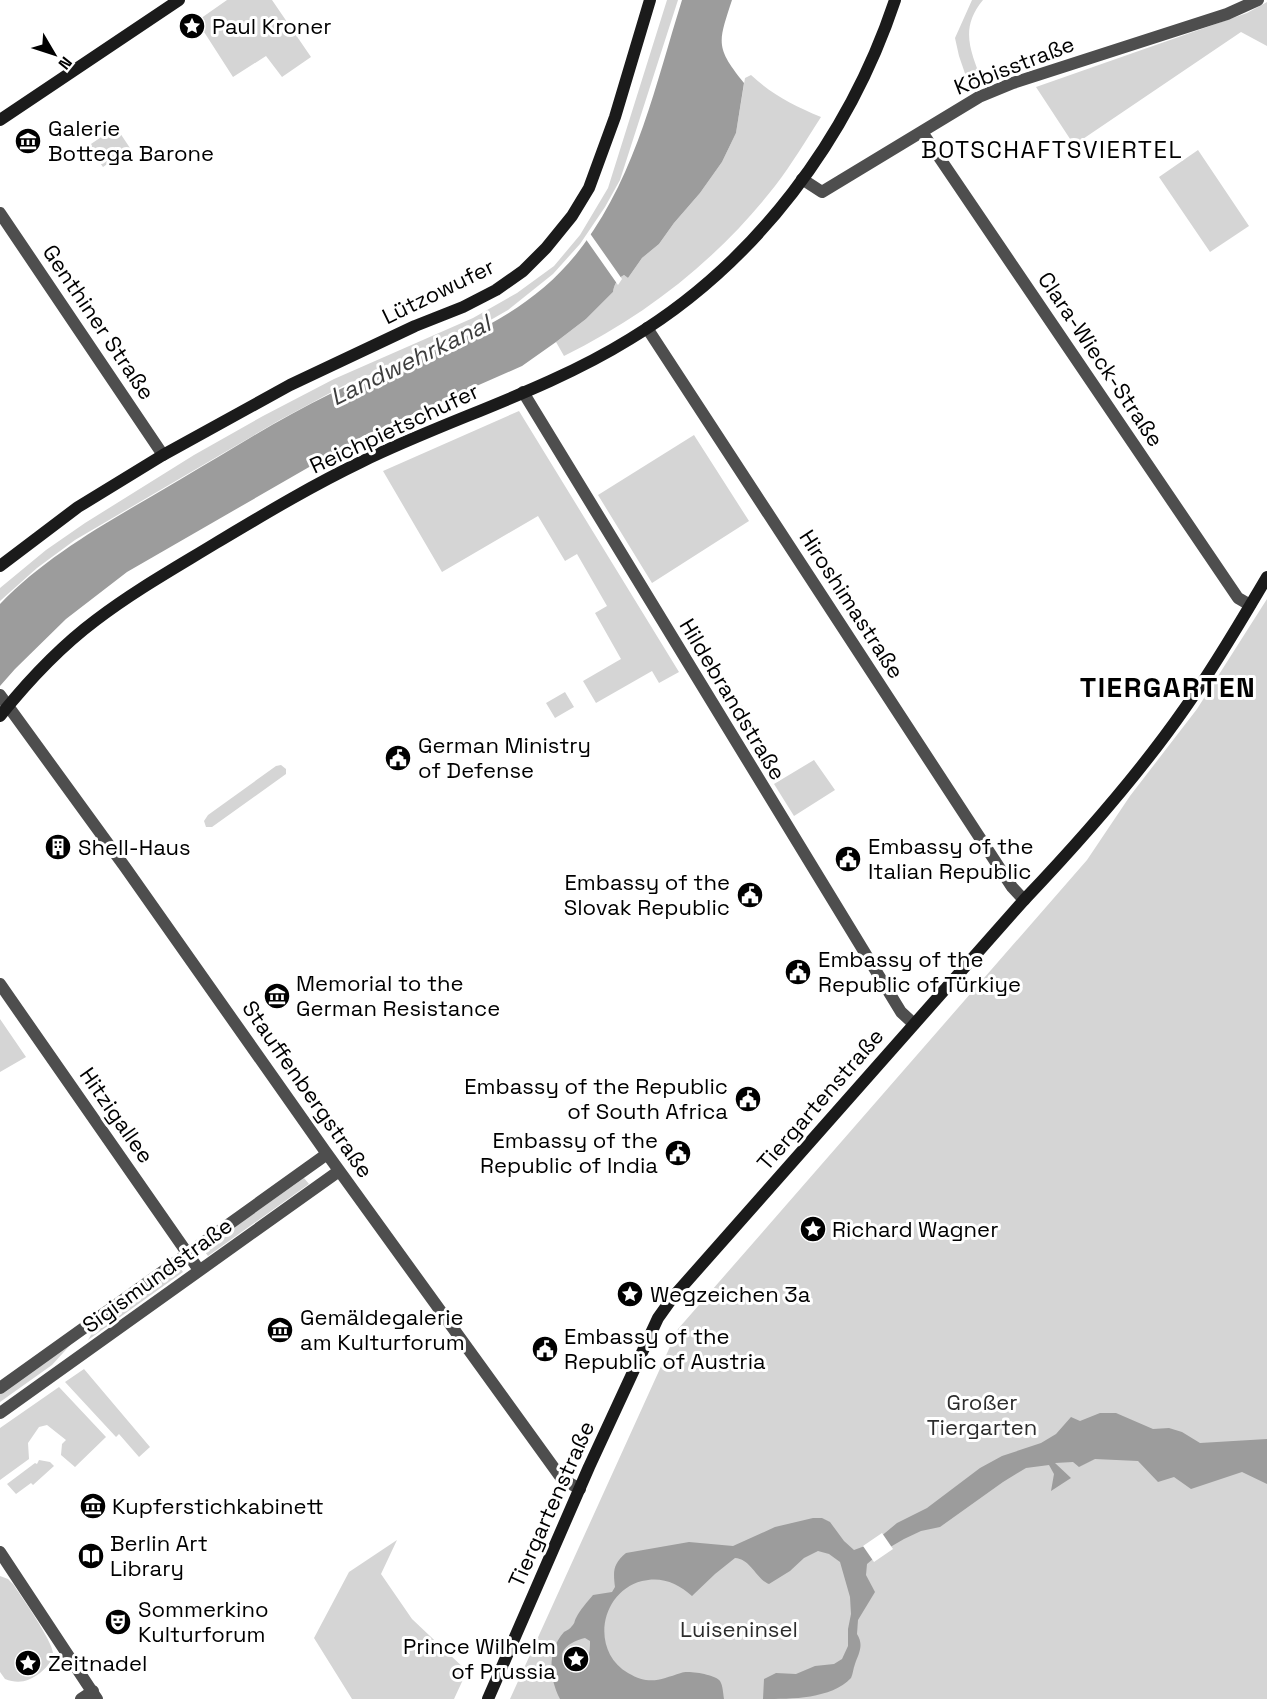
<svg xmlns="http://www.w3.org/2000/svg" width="1267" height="1699" font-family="'Space Grotesk',sans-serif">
<rect width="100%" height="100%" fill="#fff"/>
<path fill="#d5d5d5" d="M227,0h45l39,57 -29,20 -16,-21 -33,21 -36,-56z
M667,0h11l-58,180 -15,27 -25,37 -27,30 -45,36 -47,27 -118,49 -65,35 -203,119 -38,28 -37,33v-13l46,-38 39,-27 109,-68 69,-39 71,-37 139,-61 44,-25 37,-27 26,-31 28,-47z
M972,0h11c-24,29 -12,51 -1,82l-12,6 -11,-32 -4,-18z
M1267,2v44l-26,-14 -167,113 -38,-58 211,-74z
M751,75c23,21 42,30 70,42 -15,23 -29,47 -46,69 -57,73 -128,129 -211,170l-8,-14 30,-23 27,-27c1,-7 4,-13 11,-17l4,3 14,-20 17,-14 15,-21 26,-30 22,-31 14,-29 9,-55z
M116,127l14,21 -27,19 -15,-21z
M1198,150l51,76 -39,26 -51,-75z
M519,411l160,261 -20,11 -7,-12 -56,32 -13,-22 38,-22 -26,-46 12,-7 -30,-52 -12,7 -27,-45 -96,56 -59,-101z
M694,435l55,86 -97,62 -54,-88z
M1267,599v1100h-757l168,-370 409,-469 43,-64 67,-87z
M565,692l9,15 -19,11 -9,-15z
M742,705l11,21 -10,7 -13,-21z
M814,760l21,30 -41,26 -20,-32z
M281,765l5,4v5l-74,53h-6l-2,-6 4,-6 68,-49z
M0,1019l26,38 -26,15z
M304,1178l5,6 -101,72 -5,-7z
M179,1266l4,6 -95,68 7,-12 10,-9z
M73,1342l-21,23 -52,37v-8z
M84,1369l66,78 -11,10 -20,-23 -3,3 -51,-55z
M59,1387l47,50 -31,30 -14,-12 1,-11 4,-4 -19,-15 -8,2 -11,16 1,16 -29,21v-52z
M39,1460l11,2 4,4 -21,19 -2,-2 -15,11 -9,-10 28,-21 2,1z
M397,1540l-16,34 31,45 55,52 -13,28h-102l-38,-61 35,-66z
M0,1576l8,3 5,5c8,12 41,59 40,70 -1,8 -7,14 -13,19 -12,9 -22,11 -35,6l-5,-7z"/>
<path fill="#9c9c9c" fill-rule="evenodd" d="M682,0h50c-14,43 -17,47 12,83l-8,50 -14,29 -22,31 -26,30 -15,21 -17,14 -14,20 -4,-3c-7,4 -10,10 -11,17l-27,27 -30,23 -34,24 -159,70 -236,136 -61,47 -51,50 -15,17v-82c51,-53 119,-88 181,-125 50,-29 99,-61 151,-86 90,-43 189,-62 252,-149 53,-72 72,-161 98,-244z
M1100,1413h16l37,16 16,-1 13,4 18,11 67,-4v45l-25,-12 -51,17 -17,-12 -16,5 -20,-21 -43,-2 -16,8 -6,-5 -18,1 16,15 -20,13 3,-17 -5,-9 -23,3 -23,14 -63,45 -19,4 -17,8 -24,14 -13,11 -1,11 9,17 -17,28 -1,14c7,11 2,19 -2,30 -2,5 -2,10 -4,14 -20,21 -59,21 -88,21l1,-20 12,-6 20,1 19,-8 19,-2 8,-5 6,-13v-17l3,-15 -1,-17 -10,-35 -11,-8 -11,-3 -14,7 -14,13 -21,13c-13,-5 -18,-25 -34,-26l-20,16 -23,22c-14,-13 -31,-20 -50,-15 -42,11 -52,70 -14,92 22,13 33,6 53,0 7,-3 35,2 39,8 3,5 3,12 4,18h-164c-11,-21 -13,-48 4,-67 3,-2 6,-3 8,-6 3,-3 2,-4 4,-8 4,-8 11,-16 17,-23l19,-3 3,-5c-2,-16 -2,-23 11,-34l63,-11 44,4 42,-19 38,-9h9l8,4 14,19 10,9 19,-7 24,-20 30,-15 53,-40 22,-12 39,-13 15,-9 15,-17 9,4zM585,1638l5,3c1,58 -60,11 -5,-3z"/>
<path fill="#fff" d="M589,232l33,47 -4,6 -33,-47z
M882,1533l11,16 -19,13 -11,-16z"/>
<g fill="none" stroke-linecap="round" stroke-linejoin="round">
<path stroke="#4e4e4e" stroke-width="12" d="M922,132l316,466 12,7
M802,179l20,13 157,-95 34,-14 214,-69 31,-14
M0,213l163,242
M647,328l365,559 12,13
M523,392l378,620 13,12
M0,695l125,172 200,284 237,328 18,10
M0,984l199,286
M0,1388l327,-234
M0,1413l339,-242
M0,1552l97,147
M81,1699l12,-8"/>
<path stroke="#1b1b1b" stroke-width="12" d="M0,120l179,-120
M0,566l78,-59 85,-52 127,-70 125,-59 48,-19 33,-17 27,-19 23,-23 26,-32 17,-28 26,-71 35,-117
M0,716c28,-35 60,-69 96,-96 38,-29 79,-52 120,-77 47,-28 95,-57 145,-81 88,-43 185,-71 269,-123 126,-76 219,-201 265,-339
M488,1699l101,-232 69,-149 15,-21 351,-397c58,-61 113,-123 161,-192 30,-42 56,-87 82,-131"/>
</g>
<defs>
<symbol id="sight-disc" viewBox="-11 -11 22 22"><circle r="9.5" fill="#000" stroke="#fff"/><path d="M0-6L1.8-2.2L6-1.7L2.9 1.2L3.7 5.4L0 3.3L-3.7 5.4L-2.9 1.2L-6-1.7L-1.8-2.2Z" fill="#fff"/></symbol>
<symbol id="museum-disc" viewBox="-11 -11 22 22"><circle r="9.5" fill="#000" stroke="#fff"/><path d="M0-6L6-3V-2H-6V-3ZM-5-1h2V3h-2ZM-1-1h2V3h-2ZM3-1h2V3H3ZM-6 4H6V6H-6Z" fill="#fff"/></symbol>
<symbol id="civic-disc" viewBox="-11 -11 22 22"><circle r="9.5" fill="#000" stroke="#fff"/><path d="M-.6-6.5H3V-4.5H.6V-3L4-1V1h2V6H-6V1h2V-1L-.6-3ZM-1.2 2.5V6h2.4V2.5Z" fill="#fff"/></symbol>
<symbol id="building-disc" viewBox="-11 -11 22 22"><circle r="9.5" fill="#000" stroke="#fff"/><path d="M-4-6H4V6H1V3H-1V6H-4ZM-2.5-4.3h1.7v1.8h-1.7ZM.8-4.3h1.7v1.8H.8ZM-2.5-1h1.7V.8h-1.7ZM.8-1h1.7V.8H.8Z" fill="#fff"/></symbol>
<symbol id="library-disc" viewBox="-11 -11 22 22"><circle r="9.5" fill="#000" stroke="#fff"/><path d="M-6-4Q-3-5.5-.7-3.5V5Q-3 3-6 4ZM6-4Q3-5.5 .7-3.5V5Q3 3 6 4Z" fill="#fff"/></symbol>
<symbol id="theatre-disc" viewBox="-11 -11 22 22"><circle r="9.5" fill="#000" stroke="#fff"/><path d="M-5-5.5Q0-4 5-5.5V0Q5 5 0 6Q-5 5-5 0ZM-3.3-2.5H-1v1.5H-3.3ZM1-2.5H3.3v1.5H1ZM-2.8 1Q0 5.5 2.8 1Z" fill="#fff"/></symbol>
</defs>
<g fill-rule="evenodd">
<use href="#sight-disc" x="177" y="11" width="30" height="30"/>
<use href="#museum-disc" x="13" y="126" width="30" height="30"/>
<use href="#civic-disc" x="383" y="743" width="30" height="30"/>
<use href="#building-disc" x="43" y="832" width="30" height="30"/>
<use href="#civic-disc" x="833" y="844" width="30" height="30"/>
<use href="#civic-disc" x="735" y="880" width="30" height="30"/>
<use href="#civic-disc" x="783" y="957" width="30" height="30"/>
<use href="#museum-disc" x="262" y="981" width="30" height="30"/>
<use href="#civic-disc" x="733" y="1084" width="30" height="30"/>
<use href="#civic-disc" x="663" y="1138" width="30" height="30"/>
<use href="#sight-disc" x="798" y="1214" width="30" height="30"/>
<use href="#sight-disc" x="615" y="1279" width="30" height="30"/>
<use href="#museum-disc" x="265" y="1315" width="30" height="30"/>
<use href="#civic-disc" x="530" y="1334" width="30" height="30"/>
<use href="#museum-disc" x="78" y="1491" width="30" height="30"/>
<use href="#library-disc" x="76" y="1541" width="30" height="30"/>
<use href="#theatre-disc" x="103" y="1607" width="30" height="30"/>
<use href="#sight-disc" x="561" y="1644" width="30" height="30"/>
<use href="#sight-disc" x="13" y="1648" width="30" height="30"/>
</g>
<g text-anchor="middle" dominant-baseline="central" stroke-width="6" stroke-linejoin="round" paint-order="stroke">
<g font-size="22" fill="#000" stroke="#fff" text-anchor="start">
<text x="212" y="26">Paul Kroner</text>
<text x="48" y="128">Galerie<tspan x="48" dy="25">Bottega Barone</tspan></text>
<text x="418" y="745">German Ministry<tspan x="418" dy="25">of Defense</tspan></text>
<text x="868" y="846">Embassy of the<tspan x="868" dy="25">Italian Republic</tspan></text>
<text x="78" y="847">Shell-Haus</text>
<text x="730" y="882" text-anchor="end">Embassy of the<tspan x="730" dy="25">Slovak Republic</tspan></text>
<text x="818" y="959">Embassy of the<tspan x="818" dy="25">Republic of Türkiye</tspan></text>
<text x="296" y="983">Memorial to the<tspan x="296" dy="25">German Resistance</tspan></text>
<text x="728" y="1086" text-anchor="end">Embassy of the Republic<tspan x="728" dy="25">of South Africa</tspan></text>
<text x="658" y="1140" text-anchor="end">Embassy of the<tspan x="658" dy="25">Republic of India</tspan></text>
<text x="832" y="1229">Richard Wagner</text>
<text x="650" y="1294">Wegzeichen 3a</text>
<text x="300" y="1317">Gemäldegalerie<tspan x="300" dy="25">am Kulturforum</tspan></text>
<text x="564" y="1336">Embassy of the<tspan x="564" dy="25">Republic of Austria</tspan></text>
<text x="112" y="1506">Kupferstichkabinett</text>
<text x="110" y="1543">Berlin Art<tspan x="110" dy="25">Library</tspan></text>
<text x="138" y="1609">Sommerkino<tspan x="138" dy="25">Kulturforum</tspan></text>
<text x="556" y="1646" text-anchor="end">Prince Wilhelm<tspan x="556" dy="25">of Prussia</tspan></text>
<text x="48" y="1663">Zeitnadel</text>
</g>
<g font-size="22" fill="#000" stroke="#fff">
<text transform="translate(1014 65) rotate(-21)">Köbisstraße</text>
<text transform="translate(438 291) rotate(-26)">Lützowufer</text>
<text transform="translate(99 322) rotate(56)">Genthiner Straße</text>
<text transform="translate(1101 359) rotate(56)">Clara-Wieck-Straße</text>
<text transform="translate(394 428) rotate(-25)">Reichpietschufer</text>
<text transform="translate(852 604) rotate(57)">Hiroshimastraße</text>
<text transform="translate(733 699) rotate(59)">Hildebrandstraße</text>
<text transform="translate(308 1089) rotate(55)">Stauffenbergstraße</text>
<text transform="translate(820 1099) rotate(-49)">Tiergartenstraße</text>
<text transform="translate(117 1115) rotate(55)">Hitzigallee</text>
<text transform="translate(157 1275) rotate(-36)">Sigismundstraße</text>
<text transform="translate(551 1504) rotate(-66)">Tiergartenstraße</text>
</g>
<g font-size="22" fill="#2c2c2c" stroke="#fff">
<text x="982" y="1402">Großer<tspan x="982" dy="25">Tiergarten</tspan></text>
<text x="739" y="1629">Luiseninsel</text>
</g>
<g font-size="24" letter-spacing="1.5" fill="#000" stroke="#fff">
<text x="1052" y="149">BOTSCHAFTSVIERTEL</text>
</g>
<g font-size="24" font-style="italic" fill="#3d3d3d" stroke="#fff">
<text transform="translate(410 360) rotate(-26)">Landwehrkanal</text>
</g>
<g font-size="28" font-weight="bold" letter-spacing="1.5" fill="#000" stroke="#fff">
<text x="1168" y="687">TIERGARTEN</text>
</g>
</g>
<g transform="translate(54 54) rotate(129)" stroke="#ffffff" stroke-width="4.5" paint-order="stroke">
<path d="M0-4.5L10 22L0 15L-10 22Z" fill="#000000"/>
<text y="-9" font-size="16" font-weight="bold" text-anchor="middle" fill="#000000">N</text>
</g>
</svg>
